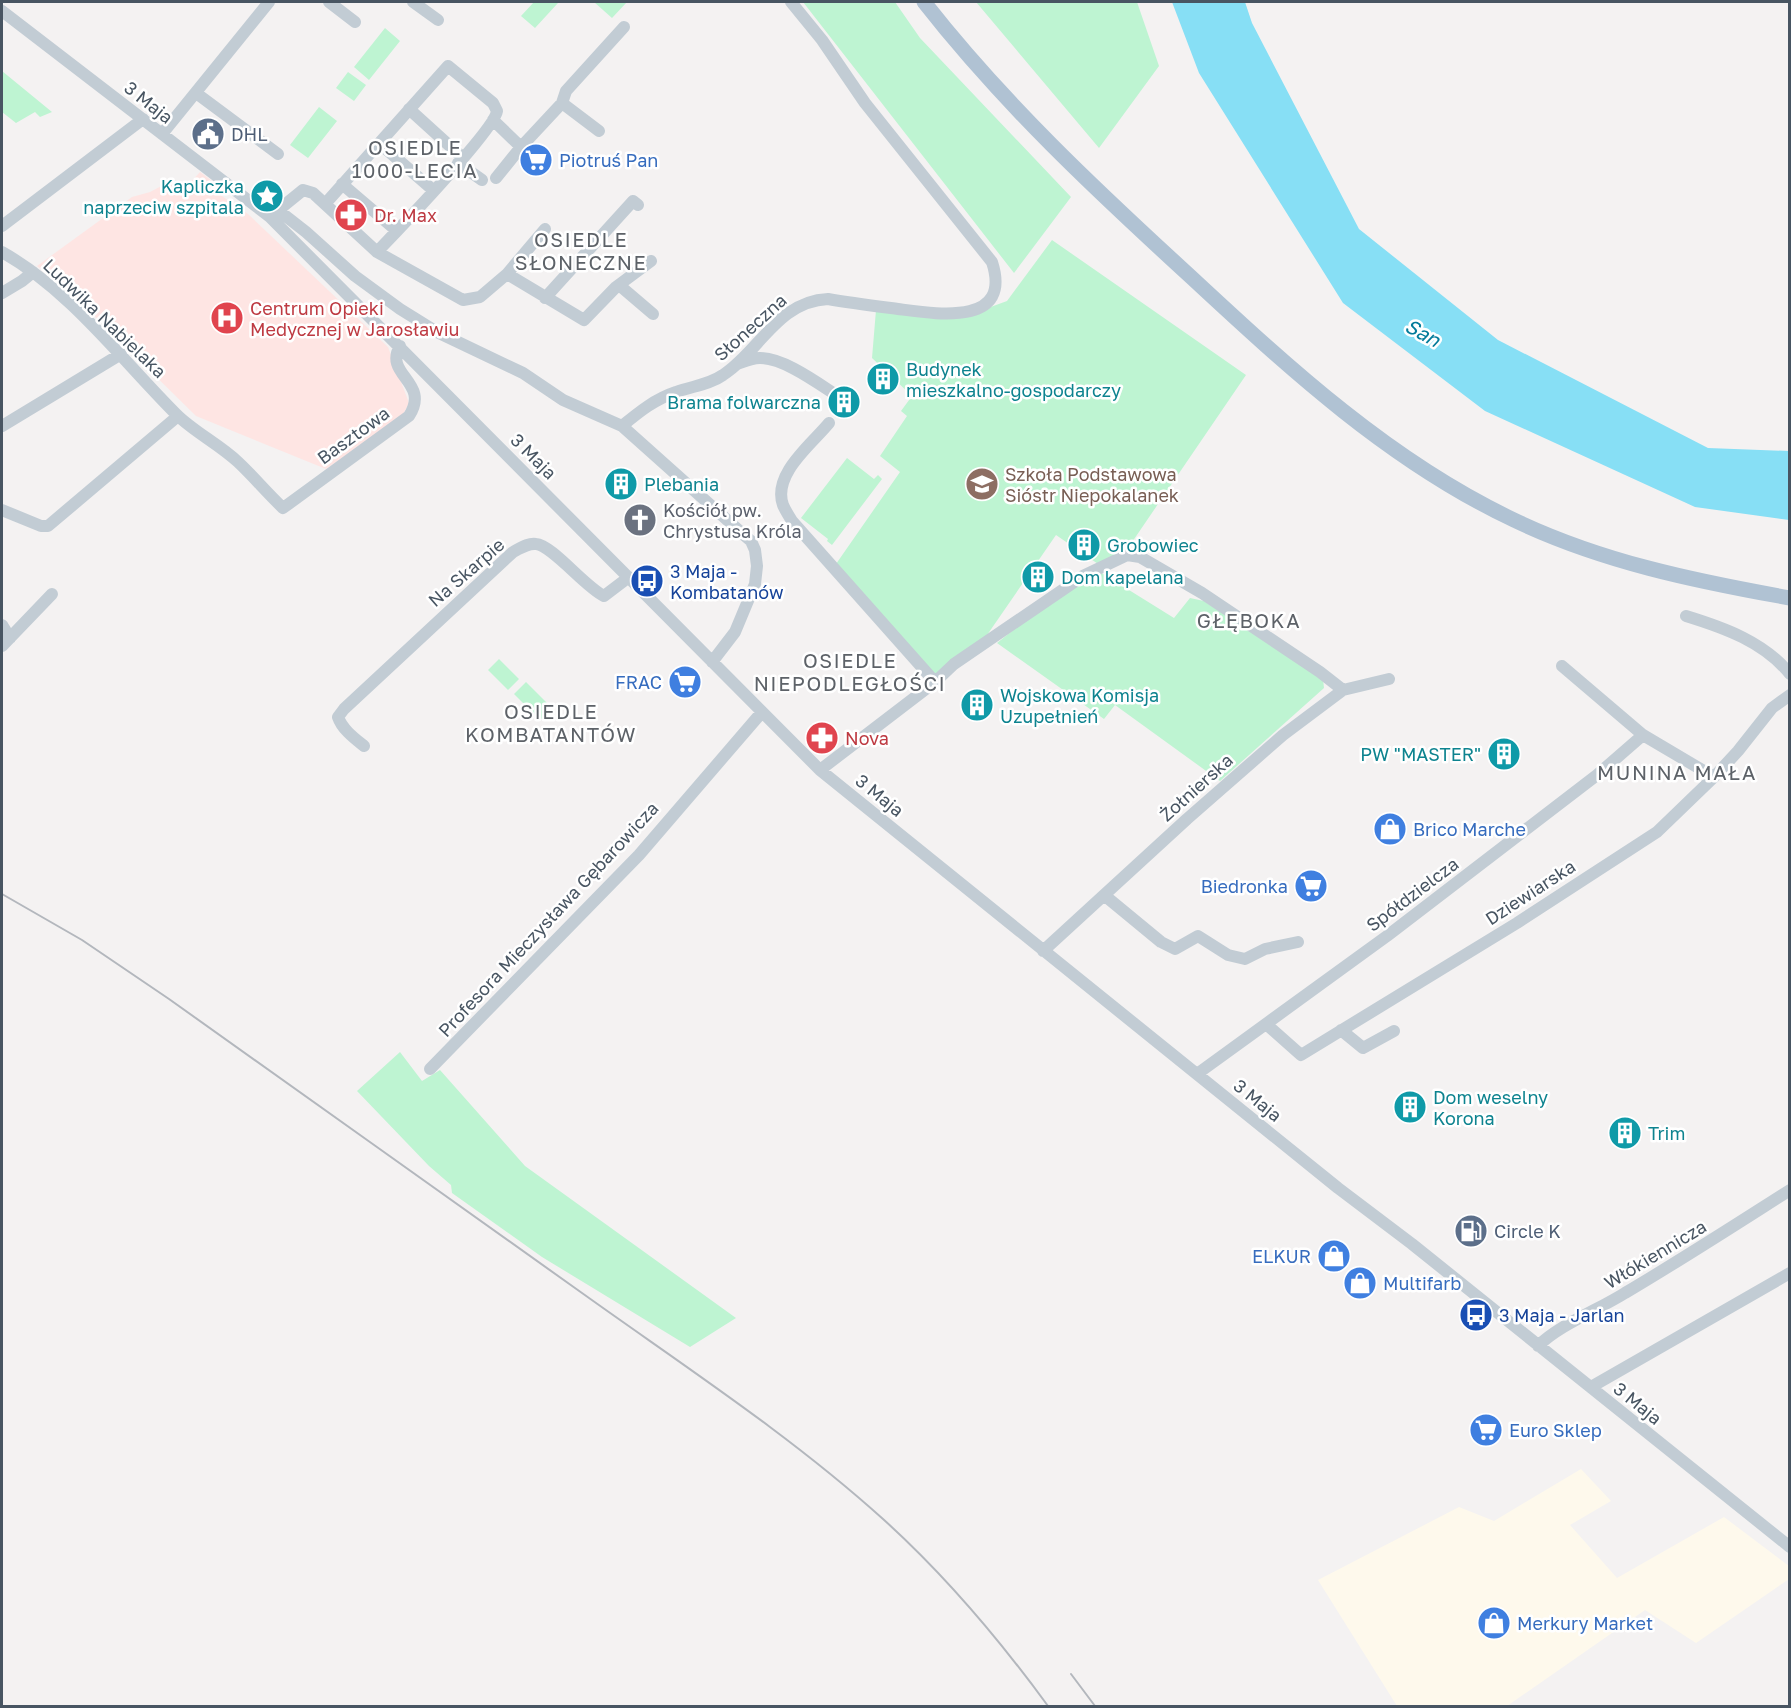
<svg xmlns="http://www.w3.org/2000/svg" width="1791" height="1708" font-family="'Golos Text',sans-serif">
<rect width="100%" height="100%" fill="#f4f2f2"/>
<path fill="#fef9ec" d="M1581,1469l30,32 -41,24 47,53 107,-61 65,49v13l-93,64 -51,-33 -138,96h-110l-79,-126 141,-73 35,14z"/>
<path fill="#fee5e3" d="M200,172l23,17 -4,5 29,20 140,133 21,56 -8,15 -75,51 -130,-53 -125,-123 -34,-27 95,-69 18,-5 19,-10 12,11z"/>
<path fill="#bef4d2" d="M534,2l24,1 -23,25 -14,-12z
M594,2h33l-15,16z
M803,2h92l25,36 151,159 -57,76z
M976,2h161l22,64 -60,82z
M385,28l15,13 -31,39 -15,-13z
M2,71l50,41 -12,5 -5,-5 -19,11 -14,-11z
M348,72l18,13 -12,16 -18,-13z
M319,107l18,14 -29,37 -18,-13z
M1052,240l194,135 -120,176 -25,15 -45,-31 -71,103 -50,38 -99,-112 64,-92 -20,-16 27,-40 -6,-5 11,-15 -40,-38 4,-48 90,6 41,-15z
M847,458l27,21 4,-4 4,4 -50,66 -5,-4 1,-2 -27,-21z
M1100,572l74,46 16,-20 14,3 119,78 1,9 -104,93 -105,-76 -11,14 -107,-76 45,-36z
M499,659l20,20 -11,11 -20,-20z
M526,682l26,26 -12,12 -26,-26z
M400,1052l22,29 18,-11 85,96 211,152 -46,29 -148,-90 -90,-64 -1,-8 -22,-19 -72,-75z"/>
<path fill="#87dff5" d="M1172,2h73l7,21 107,206 139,111 210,108 81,3v69l-94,-13 -210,-96 -142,-108 -144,-230z"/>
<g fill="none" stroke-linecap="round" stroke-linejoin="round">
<path stroke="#c2ccd4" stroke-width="12" d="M329,2l26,20
M413,2l25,18
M2,11l268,206 550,553 518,418 74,56 378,303
M196,93l82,61
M562,103l37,28
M409,109l54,49
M493,120l28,27 41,-44 4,-12 58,-64
M162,134l107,-132
M379,143l54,47
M458,163l24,17
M496,178l25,-31
M342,184l55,47
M325,204l123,-138 45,37 4,8c-2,18 -101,121 -120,141
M271,216l32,-26 10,3 64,59 86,48 17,-3 27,-23 77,46 32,-33 35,-26
M270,217l13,-3 23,18 49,44 45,33 37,23 86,41 40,27 59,26c17,-14 33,-27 54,-34 16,-6 33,-7 47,-17 36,-23 55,-74 105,-76 23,4 47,7 70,10 38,5 115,18 94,-47l-127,-159 -43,-63 -31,-38
M2,226l141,-107
M2,252c69,39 118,106 174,162 18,18 43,30 62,48 16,15 29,31 45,46l126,-92c22,-34 -26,-41 -9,-70
M507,274l38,-45
M619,285l34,29
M2,293l20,-12 11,-9
M545,298l88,-97 5,4
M737,364c8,-3 15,-6 23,-6 25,0 60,27 81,40
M829,423c-17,21 -57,51 -46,82 2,5 6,11 9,16l143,161
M2,426l119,-72
M622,426l122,109 7,6 4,9 2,16 -2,18 -20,48 -23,30
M2,510l39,16h7l130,-110
M1686,616c39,12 78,26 104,58
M2,625l8,13
M2,646l50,-52
M1562,666l81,69 71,42
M364,746c-10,-8 -22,-17 -26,-29l6,-8 169,-157c8,-4 14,-9 23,-8 16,1 49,43 68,52l25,-19
M820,770l115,-88 19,-18 129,-88 44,-21 13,2 62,36 118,79 23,18
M1104,895l57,47 14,7 23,-13 30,19 17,4 20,-10 33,-7
M1043,951l144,-132 96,-84 60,-45 46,-11
M1266,1024l35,31 216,-132 140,-91 57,-55 24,-26 34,-43 18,-13
M1341,1030l22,18 31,-17
M430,1069l209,-214 123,-143
M1197,1074l190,-138 210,-161 46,-40
M1538,1346c21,-21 60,-36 87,-53 56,-33 110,-68 165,-103
M1591,1387l199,-114"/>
<path stroke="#b0c2d3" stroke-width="15" d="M924,2c79,101 172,188 267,275 99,92 200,185 323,243 88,42 181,61 276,78"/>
<path stroke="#b3b7bd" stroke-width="2" d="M2,894l80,46 87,59c138,98 275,196 413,294 102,73 208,142 301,226 62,56 116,120 165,187
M1071,1674l24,32"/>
</g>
<defs>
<symbol id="civic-disc" viewBox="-11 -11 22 22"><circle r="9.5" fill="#5c6f8a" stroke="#fff"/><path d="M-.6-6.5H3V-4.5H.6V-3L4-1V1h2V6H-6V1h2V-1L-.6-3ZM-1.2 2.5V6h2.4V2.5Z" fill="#fff"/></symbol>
<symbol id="supermarket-disc" viewBox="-11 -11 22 22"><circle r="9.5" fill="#3f7fe0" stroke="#fff"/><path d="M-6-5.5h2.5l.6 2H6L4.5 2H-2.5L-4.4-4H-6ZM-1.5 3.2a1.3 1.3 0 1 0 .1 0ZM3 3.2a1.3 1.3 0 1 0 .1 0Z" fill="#fff"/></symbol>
<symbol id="sight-disc" viewBox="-11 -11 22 22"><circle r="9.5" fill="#0f9aa8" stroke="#fff"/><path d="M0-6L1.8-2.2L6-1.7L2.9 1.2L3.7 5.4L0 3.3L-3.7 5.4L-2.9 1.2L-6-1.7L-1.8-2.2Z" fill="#fff"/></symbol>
<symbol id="pharmacy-disc" viewBox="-11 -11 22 22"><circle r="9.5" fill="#e0444e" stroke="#fff"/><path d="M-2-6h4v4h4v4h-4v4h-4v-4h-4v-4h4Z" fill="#fff"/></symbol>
<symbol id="hospital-disc" viewBox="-11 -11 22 22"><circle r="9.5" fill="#e0444e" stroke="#fff"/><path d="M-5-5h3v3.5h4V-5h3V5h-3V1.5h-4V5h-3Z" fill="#fff"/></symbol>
<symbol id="building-disc" viewBox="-11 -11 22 22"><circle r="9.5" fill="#0f9aa8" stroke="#fff"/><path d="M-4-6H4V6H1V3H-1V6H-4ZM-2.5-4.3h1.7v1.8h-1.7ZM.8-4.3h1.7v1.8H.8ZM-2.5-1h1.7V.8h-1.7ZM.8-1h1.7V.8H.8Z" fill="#fff"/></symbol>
<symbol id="school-disc" viewBox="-11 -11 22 22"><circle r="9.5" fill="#8d6e63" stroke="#fff"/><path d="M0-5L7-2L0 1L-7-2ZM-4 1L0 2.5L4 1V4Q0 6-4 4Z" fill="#fff"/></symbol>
<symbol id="church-disc" viewBox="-11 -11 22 22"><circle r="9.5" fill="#6b7280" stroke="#fff"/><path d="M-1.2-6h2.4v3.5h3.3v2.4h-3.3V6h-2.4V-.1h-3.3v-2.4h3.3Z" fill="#fff"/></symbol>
<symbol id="bus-disc" viewBox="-11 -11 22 22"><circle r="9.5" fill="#1a4fb4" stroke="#fff"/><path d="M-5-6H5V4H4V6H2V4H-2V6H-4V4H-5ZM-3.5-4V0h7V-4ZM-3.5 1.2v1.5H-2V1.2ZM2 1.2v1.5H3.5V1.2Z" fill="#fff"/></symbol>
<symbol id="shop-disc" viewBox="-11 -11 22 22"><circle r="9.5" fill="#3f7fe0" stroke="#fff"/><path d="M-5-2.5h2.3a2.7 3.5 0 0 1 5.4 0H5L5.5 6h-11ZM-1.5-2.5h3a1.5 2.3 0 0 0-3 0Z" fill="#fff"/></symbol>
<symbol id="fuel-disc" viewBox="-11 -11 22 22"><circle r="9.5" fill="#5c6f8a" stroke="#fff"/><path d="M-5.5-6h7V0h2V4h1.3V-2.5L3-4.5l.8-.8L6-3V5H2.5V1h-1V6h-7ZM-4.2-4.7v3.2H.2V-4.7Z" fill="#fff"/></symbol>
</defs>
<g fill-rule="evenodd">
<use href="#civic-disc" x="189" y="115" width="38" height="38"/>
<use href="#supermarket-disc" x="517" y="141" width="38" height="38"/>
<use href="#sight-disc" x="248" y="177" width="38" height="38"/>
<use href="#pharmacy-disc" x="332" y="196" width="38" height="38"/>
<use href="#hospital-disc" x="208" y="299" width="38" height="38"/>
<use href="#building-disc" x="864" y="360" width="38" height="38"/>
<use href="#building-disc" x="825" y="383" width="38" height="38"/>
<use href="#building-disc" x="602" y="465" width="38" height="38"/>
<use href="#school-disc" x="963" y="465" width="38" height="38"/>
<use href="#church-disc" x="621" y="501" width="38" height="38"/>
<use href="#building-disc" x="1065" y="526" width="38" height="38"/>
<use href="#building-disc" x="1019" y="558" width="38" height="38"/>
<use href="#bus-disc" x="628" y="562" width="38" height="38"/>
<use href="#supermarket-disc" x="666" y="663" width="38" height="38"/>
<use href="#building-disc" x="958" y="686" width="38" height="38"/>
<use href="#pharmacy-disc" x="803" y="719" width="38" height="38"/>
<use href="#building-disc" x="1485" y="735" width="38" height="38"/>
<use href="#shop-disc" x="1371" y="810" width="38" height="38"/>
<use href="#supermarket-disc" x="1292" y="867" width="38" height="38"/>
<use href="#building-disc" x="1391" y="1088" width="38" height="38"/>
<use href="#building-disc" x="1606" y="1114" width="38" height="38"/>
<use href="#fuel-disc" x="1452" y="1212" width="38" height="38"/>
<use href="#shop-disc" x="1315" y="1237" width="38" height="38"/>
<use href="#shop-disc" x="1341" y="1264" width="38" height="38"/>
<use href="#bus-disc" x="1457" y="1296" width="38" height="38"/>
<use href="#supermarket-disc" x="1467" y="1411" width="38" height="38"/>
<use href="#shop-disc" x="1475" y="1604" width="38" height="38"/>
</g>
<g text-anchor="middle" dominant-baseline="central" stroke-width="5" stroke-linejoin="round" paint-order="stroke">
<g font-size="18" fill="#485562" stroke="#fff">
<text transform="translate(149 102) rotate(38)">3 Maja</text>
<text transform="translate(105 318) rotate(44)">Ludwika Nabielaka</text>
<text transform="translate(750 327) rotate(-42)">Słoneczna</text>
<text transform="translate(353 435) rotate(-36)">Basztowa</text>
<text transform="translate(534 456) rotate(45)">3 Maja</text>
<text transform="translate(466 572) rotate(-41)">Na Skarpie</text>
<text transform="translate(1196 787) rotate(-42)">Żołnierska</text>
<text transform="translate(880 795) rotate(39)">3 Maja</text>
<text transform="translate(1530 892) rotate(-33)">Dziewiarska</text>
<text transform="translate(1412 894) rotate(-37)">Spółdzielcza</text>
<text transform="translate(548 919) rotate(-47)">Profesora Mieczysława Gębarowicza</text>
<text transform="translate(1258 1100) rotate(39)">3 Maja</text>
<text transform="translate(1655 1254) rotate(-31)">Włókiennicza</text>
<text transform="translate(1638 1403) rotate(39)">3 Maja</text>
</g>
<g font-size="18" fill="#4e5e75" stroke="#fff" text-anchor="start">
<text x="231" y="134">DHL</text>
<text x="1494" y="1231">Circle K</text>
</g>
<g font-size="18" fill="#366cbe" stroke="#fff" text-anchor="start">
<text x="559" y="160">Piotruś Pan</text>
<text x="662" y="682" text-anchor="end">FRAC</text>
<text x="1413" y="829">Brico Marche</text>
<text x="1288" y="886" text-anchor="end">Biedronka</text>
<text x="1311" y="1256" text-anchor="end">ELKUR</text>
<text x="1383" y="1283">Multifarb</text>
<text x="1509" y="1430">Euro Sklep</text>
<text x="1517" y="1623">Merkury Market</text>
</g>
<g font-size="18" fill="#0d838f" stroke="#fff" text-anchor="start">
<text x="244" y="186" text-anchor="end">Kapliczka<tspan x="244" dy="21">naprzeciw szpitala</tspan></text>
<text x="906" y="369">Budynek<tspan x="906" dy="21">mieszkalno-gospodarczy</tspan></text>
<text x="821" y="402" text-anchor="end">Brama folwarczna</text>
<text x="644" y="484">Plebania</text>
<text x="1107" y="545">Grobowiec</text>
<text x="1061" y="577">Dom kapelana</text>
<text x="1000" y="695">Wojskowa Komisja<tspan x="1000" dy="21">Uzupełnień</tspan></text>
<text x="1481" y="754" text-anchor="end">PW "MASTER"</text>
<text x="1433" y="1097">Dom weselny<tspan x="1433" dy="21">Korona</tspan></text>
<text x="1648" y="1133">Trim</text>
</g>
<g font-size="18" fill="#be3a42" stroke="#fff" text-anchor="start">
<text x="374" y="215">Dr. Max</text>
<text x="250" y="308">Centrum Opieki<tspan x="250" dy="21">Medycznej w Jarosławiu</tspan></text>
<text x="845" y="738">Nova</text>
</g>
<g font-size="18" fill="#785e54" stroke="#fff" text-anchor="start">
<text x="1005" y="474">Szkoła Podstawowa<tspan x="1005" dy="21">Sióstr Niepokalanek</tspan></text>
</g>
<g font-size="18" fill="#5b616d" stroke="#fff" text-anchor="start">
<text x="663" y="510">Kościół pw.<tspan x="663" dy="21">Chrystusa Króla</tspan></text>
</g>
<g font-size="18" fill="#164399" stroke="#fff" text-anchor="start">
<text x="670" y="571">3 Maja -<tspan x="670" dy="21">Kombatanów</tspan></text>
<text x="1499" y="1315">3 Maja - Jarlan</text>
</g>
<g font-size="20" letter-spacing="1.5" fill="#5d6268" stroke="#fff">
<text x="415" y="147">OSIEDLE<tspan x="415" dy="23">1000-LECIA</tspan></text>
<text x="581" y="239">OSIEDLE<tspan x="581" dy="23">SŁONECZNE</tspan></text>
<text x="1249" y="620">GŁĘBOKA</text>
<text x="850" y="660">OSIEDLE<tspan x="850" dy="23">NIEPODLEGŁOŚCI</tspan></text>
<text x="551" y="711">OSIEDLE<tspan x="551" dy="23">KOMBATANTÓW</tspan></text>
<text x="1677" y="772">MUNINA MAŁA</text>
</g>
<g font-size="20" font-style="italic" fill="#037b9a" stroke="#fff">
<text transform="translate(1423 332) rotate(29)">San</text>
</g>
</g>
<rect width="1791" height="1708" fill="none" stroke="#485562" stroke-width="6"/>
</svg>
